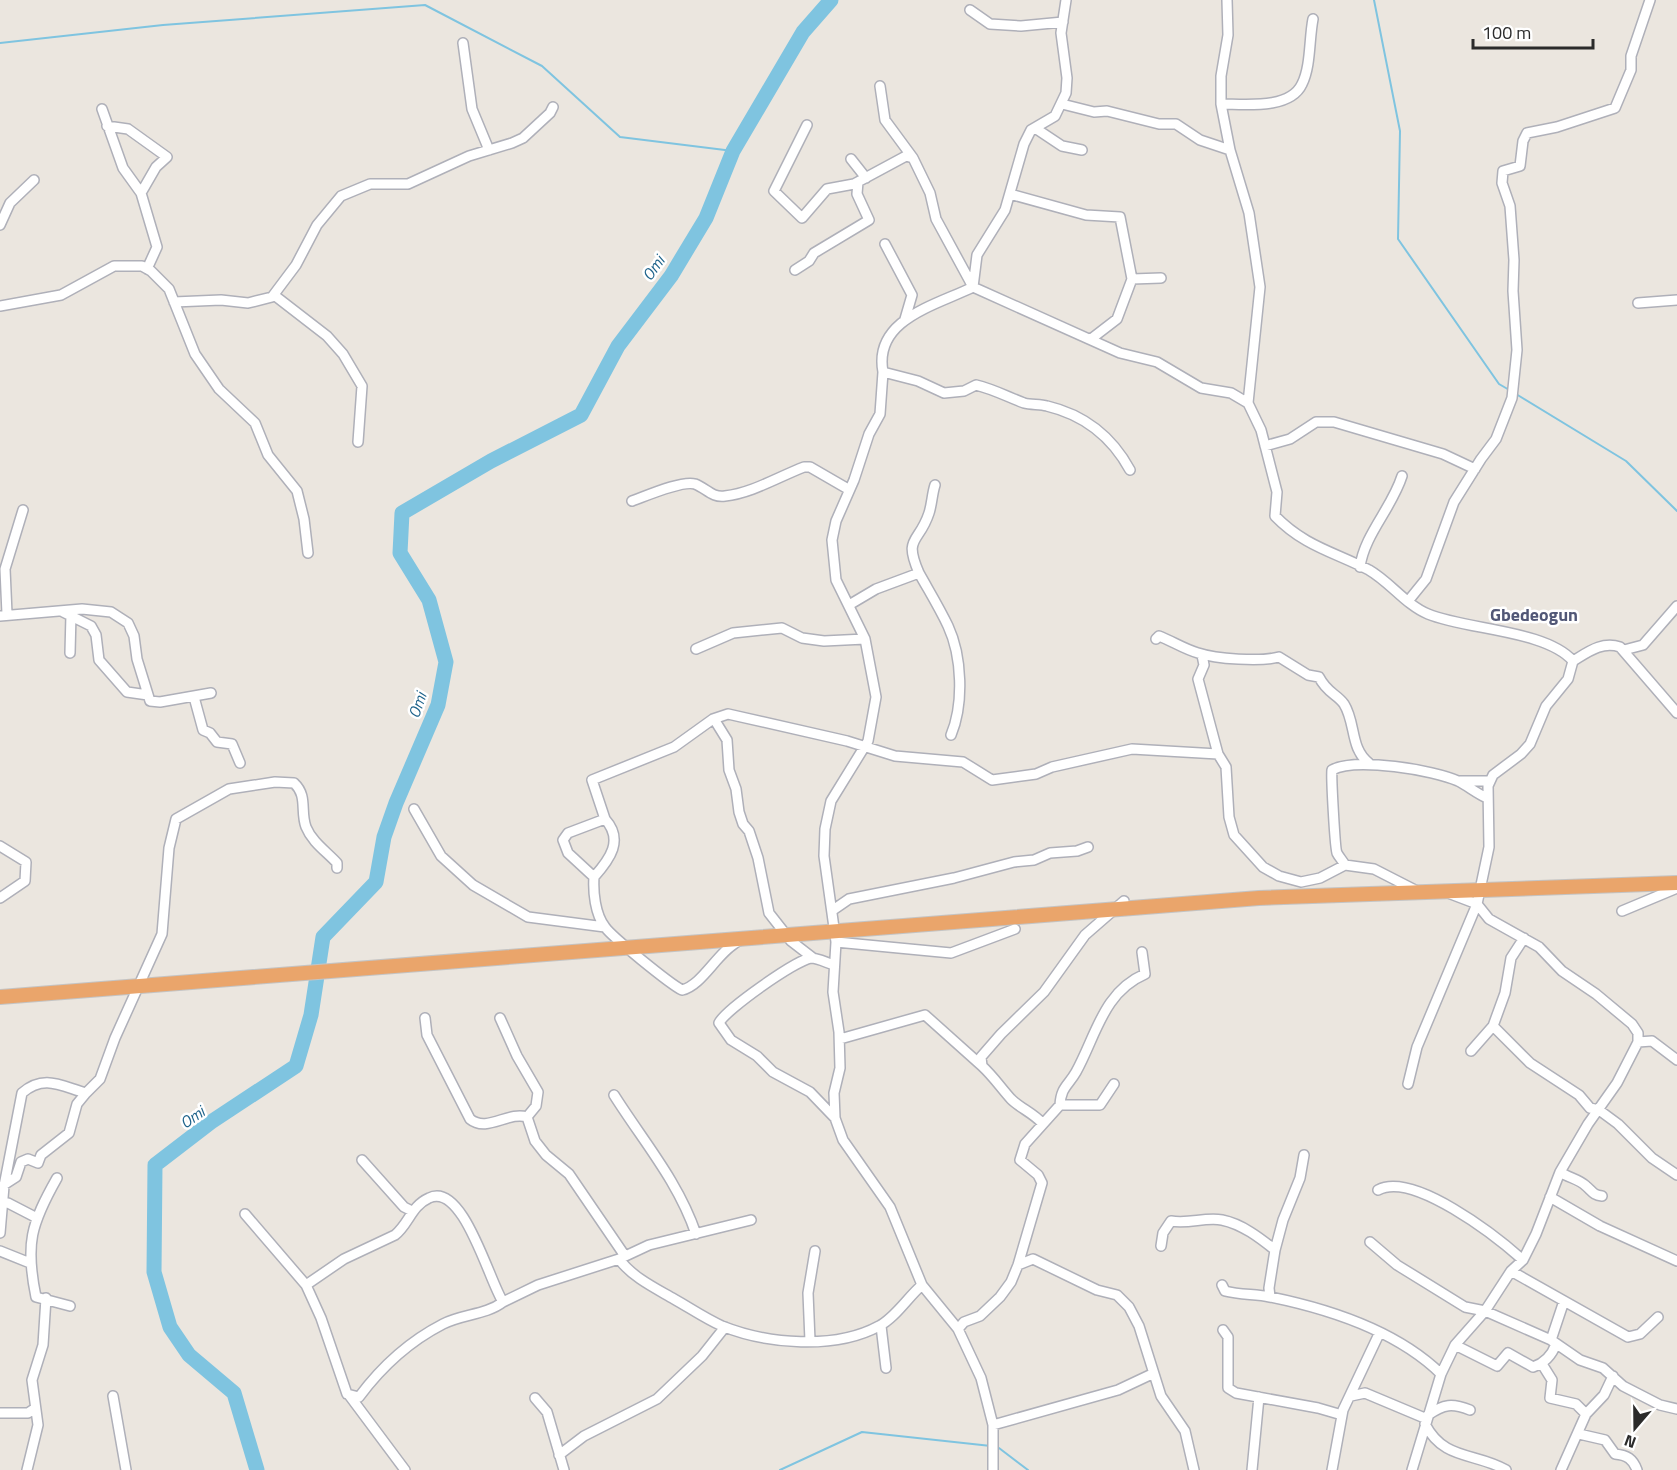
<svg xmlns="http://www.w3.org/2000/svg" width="1677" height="1470" font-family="'Titillium Web',sans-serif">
<rect width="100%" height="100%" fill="#ebe6df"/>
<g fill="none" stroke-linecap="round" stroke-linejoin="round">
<path stroke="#7fc4e0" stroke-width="2" d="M1374,0l26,131 -2,108 101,145 12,7
M0,43l163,-18 262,-20 117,61 78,71 113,14
M1516,394l110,67 51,50
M999,1448l29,22
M780,1470l82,-38 129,14"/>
<path stroke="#7fc4e0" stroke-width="15" d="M257,1470l-23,-77 -45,-38 -19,-28 -16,-55 1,-107 56,-43 85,-56 15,-51 12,-78 53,-55 8,-45 12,-34 42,-98 8,-43 -17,-62 -29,-47 2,-40 89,-52 90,-46 37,-69 53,-70 35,-58 27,-67 70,-119 28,-32"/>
<defs>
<path id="minor" d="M1227,0l1,35 -7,41v28l9,46 19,63 11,74 -12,116 13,27 16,62 -2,24c29,30 59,36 94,54 21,12 37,35 59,44 39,16 118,16 145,47l-5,18 -22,27 -16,38 -9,10 -28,21 -5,11 1,61 -12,57 -60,143 -9,37
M970,10l20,14 31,2 42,-4
M463,43l9,66 17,41
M880,86l5,34 28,38
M1062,104l32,8 13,-1 52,13h17l24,16 30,10
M1221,104c23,0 69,6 81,-20 9,-18 7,-45 11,-65
M102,109l21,59 18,25 16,54 -10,22
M807,125l-33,66 28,27 25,-29 27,-5 52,-28 7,2 17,35 6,26 37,68 147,66 37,9 44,26 30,5 17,10
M107,126l21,3 39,28 -11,10 -15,26
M1035,128l27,18 20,4
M851,159l15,19
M1010,194l76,21 34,2 12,62
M0,225l10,-22 24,-23
M885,244l27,51 -7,24
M795,270l14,-9 5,-8 55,-33 -12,-26 1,-12
M973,287c-36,18 -100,32 -90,85l35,9 26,12 20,-2 12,-6c17,4 32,12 48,18 7,2 16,1 23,3 38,9 65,31 83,64
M973,287l4,-32 28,-45 19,-66 7,-14 24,-14 11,-23 1,-15 -6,-45 5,-33
M274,295l53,41 16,18 19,32 -4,56
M174,302l47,-2 27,3 24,-6 24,-32 21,-40 24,-29 29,-12h38l61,-28 43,-13 11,-5 27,-25 3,-6
M1638,303l39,-3
M0,306l61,-11 53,-29h28l9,5 18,18 26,65 24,35 36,34 13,32 29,36 7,28 4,34
M1091,339l26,-20 15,-40 29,-1
M883,372l-3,42 -11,20 -15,46 -18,41 -4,19 4,40 29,59 11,58 -8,44 -37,60 -6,28 -1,27 12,86 -3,50 6,40 1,36 -6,25 1,25 8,22 47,67 32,78 36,44 23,49 12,47v45
M1265,446l25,-7 26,-17h18l109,32 32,15
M632,501c14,-5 50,-21 63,-17 11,4 17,14 30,12 27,-3 53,-19 79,-29h6l38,22
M1360,567c4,-32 32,-59 42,-91
M919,573c-16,-37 0,-29 10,-60 3,-9 3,-19 6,-28
M1409,600l17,-21 28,-77 27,-43 15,-20 16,-41 5,-48 -4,-59 1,-31 -4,-54 -8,-23 1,-12 17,-5 3,-25 4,-8 30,-6 58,-19 16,-38v-14l19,-56
M849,605l27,-16 43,-16c10,18 20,34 29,53 14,30 16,78 3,109
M63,612l28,14 5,9 3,25 28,32 21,3
M7,614l-2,-45 18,-59
M0,616l82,-7 29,3 17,11 6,13 3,23 13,42 10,1 51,-9
M1156,639l3,-3c13,5 25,13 39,17 18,6 63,9 81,4l29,18 11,2c8,16 18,17 25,27 12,19 6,45 25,59
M696,649l37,-16 49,-5 20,10 22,3 41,-2
M1624,650l19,-5 34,-39
M70,653l1,-39
M1202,655l2,10 -6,14 20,75 8,13 3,50 5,18 29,32 16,9 22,6 19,-4 25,-13 29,4 43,22
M1573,661c15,-9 29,-20 47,-14l57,66
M194,697l9,33 7,3 7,9 15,2 8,19
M714,719l13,21 2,30 7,19 3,23 4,12 6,7 9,27 11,55 22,28 22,17
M1460,781h30
M414,809l27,47 32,29 55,32 77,10
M605,819c19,21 5,40 -11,58 -1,15 1,37 11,50 7,10 65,57 77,63 21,-5 35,-38 57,-49
M0,846l26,16 -1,19 -25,17
M1345,865c-2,-4 -6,-8 -8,-12 -2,-4 -6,-77 -5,-83 23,-13 102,0 126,11 10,5 18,12 29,17
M594,877l-26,-24 -5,-13 5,-7 37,-14 -13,-39 82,-33 39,-28 15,-5 119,27 48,15 68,6 29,18 44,-6 16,-7 80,-18 86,5
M833,910l16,-11 105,-21 60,-16 20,-2 16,-7 27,-2 11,-4
M1622,911l55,-23
M836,942l115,11 64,-24
M834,965c-7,-2 -16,-7 -23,-7 -15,2 -86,52 -92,65l12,17 26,16 16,16 37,20 25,26
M425,1018l2,17 43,84c17,14 38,-8 57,-2
M500,1018l17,38 21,36 -2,14 -9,11 8,24 11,14 23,19 56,82
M1493,1026l37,37 49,32 11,13 9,2 19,14 34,34 25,17
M840,1039l85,-24 57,51
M1638,1042l14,-1 25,19
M1471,1051l22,-25 12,-33 6,-35 13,-20
M614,1095c29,46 64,86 82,139
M1060,1105c1,-18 8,-19 16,-33 20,-36 27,-80 69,-98l-3,-22
M1042,1123c-9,-10 -22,-15 -31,-24 -10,-11 -18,-23 -29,-33l-1,-9 20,-23 43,-42 41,-57 39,-34
M362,1160l42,47 8,4
M1560,1172c9,6 19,7 26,14 6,5 7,9 16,10
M57,1178c-26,46 -32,66 -21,119l34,9
M2,1186l14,-9 5,-15 7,-3 10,4 3,-8 28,-22 8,-29 9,-11
M1378,1190c35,-19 118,46 145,70
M1550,1197l50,29 77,35
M2,1204l6,-1 29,15
M245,1214l61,71 15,33 26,76 12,3c23,-31 49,-55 84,-73 19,-10 43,-9 60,-22
M0,1233l4,-47 18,-93c22,-19 39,-7 64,0l14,-14 15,-41 47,-104 7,-86 7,-29 53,-30 46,-7 19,1c14,13 6,28 12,44 6,15 21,25 31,36v5
M1370,1242l27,23 68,42 20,4 66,29 29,20 23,8 20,18 37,19 17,4
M1161,1246l2,-13 8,-12c18,3 34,-4 51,-1 20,4 38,18 53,30
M0,1251l30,12
M619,1259c13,18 36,29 55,40 16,9 32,20 48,27 45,18 113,24 157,0 16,-8 29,-29 43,-41
M1018,1265l15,-6 64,31 20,5 12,12 10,19 22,70 24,35 9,39
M1511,1271l117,66 12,-3 18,-17
M306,1285l38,-26 51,-24c14,-11 16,-29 34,-37 34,-17 60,83 74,104l35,-17 81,-26 30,-14 102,-25
M1222,1285l3,6c15,4 30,3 45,6 59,12 127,34 171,77
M1270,1297l-1,-9 6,-38 8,-30 17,-42 4,-23
M881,1326l5,42
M958,1329l6,-7 16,-6 20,-19 11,-15 7,-17 24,-82 -4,-8 -18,-15 5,-16 35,-39h40l14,-21
M1223,1330l5,7v51l8,5 82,15 24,7
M1551,1340l13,-39
M810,1341l-2,-48 7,-42
M1455,1345l42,21 11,-13 25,14c12,-4 19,-12 23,-23
M1542,1364l10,16 -2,18 26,6 10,10
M349,1395l56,75
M113,1396l13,74
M1351,1396l14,-3 62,26
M535,1398l12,14 17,58
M0,1413h28l6,-4
M1428,1415c16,-11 24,-12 42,-5
M1425,1424c19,37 50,28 81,46
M993,1425l125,-35 34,-16
M1579,1434l26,6 10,14c12,1 18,5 22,16
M559,1455l25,-19 73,-37 45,-43 23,-29
M27,1470l11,-45 -6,-45 11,-35 3,-47
M1252,1470l7,-73
M1332,1470l11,-60 36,-76
M1412,1470l29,-96 14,-29 30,-34 26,-40 12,-11 13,-26 24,-62 28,-48 29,-41 21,-41v-9l-6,-9 -36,-30 -34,-23 -23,-24 -50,-28 -12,-15 -29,-11
M1561,1470l25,-56 18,-19 9,-19"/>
<path id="highway" d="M0,997l1259,-99 418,-15"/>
</defs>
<use href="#minor" stroke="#afb0b9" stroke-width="12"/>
<use href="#highway" stroke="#c4c4c4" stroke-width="16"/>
<use href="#minor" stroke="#fff" stroke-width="9"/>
<use href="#highway" stroke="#eaa56b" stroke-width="14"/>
</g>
<g text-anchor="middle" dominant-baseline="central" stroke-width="5" stroke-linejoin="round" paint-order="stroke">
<g font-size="16" font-style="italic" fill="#1e638b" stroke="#fff">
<text transform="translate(653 268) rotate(-55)">Omi</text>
<text transform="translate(417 705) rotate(-71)">Omi</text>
<text transform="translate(192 1117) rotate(-35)">Omi</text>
</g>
<g font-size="18" font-weight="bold" fill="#515776" stroke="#fff">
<text x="1534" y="614">Gbedeogun</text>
</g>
</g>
<g transform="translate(1635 1428) rotate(200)" stroke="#ffffff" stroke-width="4.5" paint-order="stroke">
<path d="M0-4.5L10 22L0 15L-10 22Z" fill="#2b2b2b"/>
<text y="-9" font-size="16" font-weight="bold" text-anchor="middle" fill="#2b2b2b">N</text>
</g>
<path d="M1473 39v9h120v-9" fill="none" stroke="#2b2b2b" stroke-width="3"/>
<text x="1482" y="39" font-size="18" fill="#2b2b2b" stroke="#ffffff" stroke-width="4.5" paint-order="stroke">100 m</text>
</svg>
